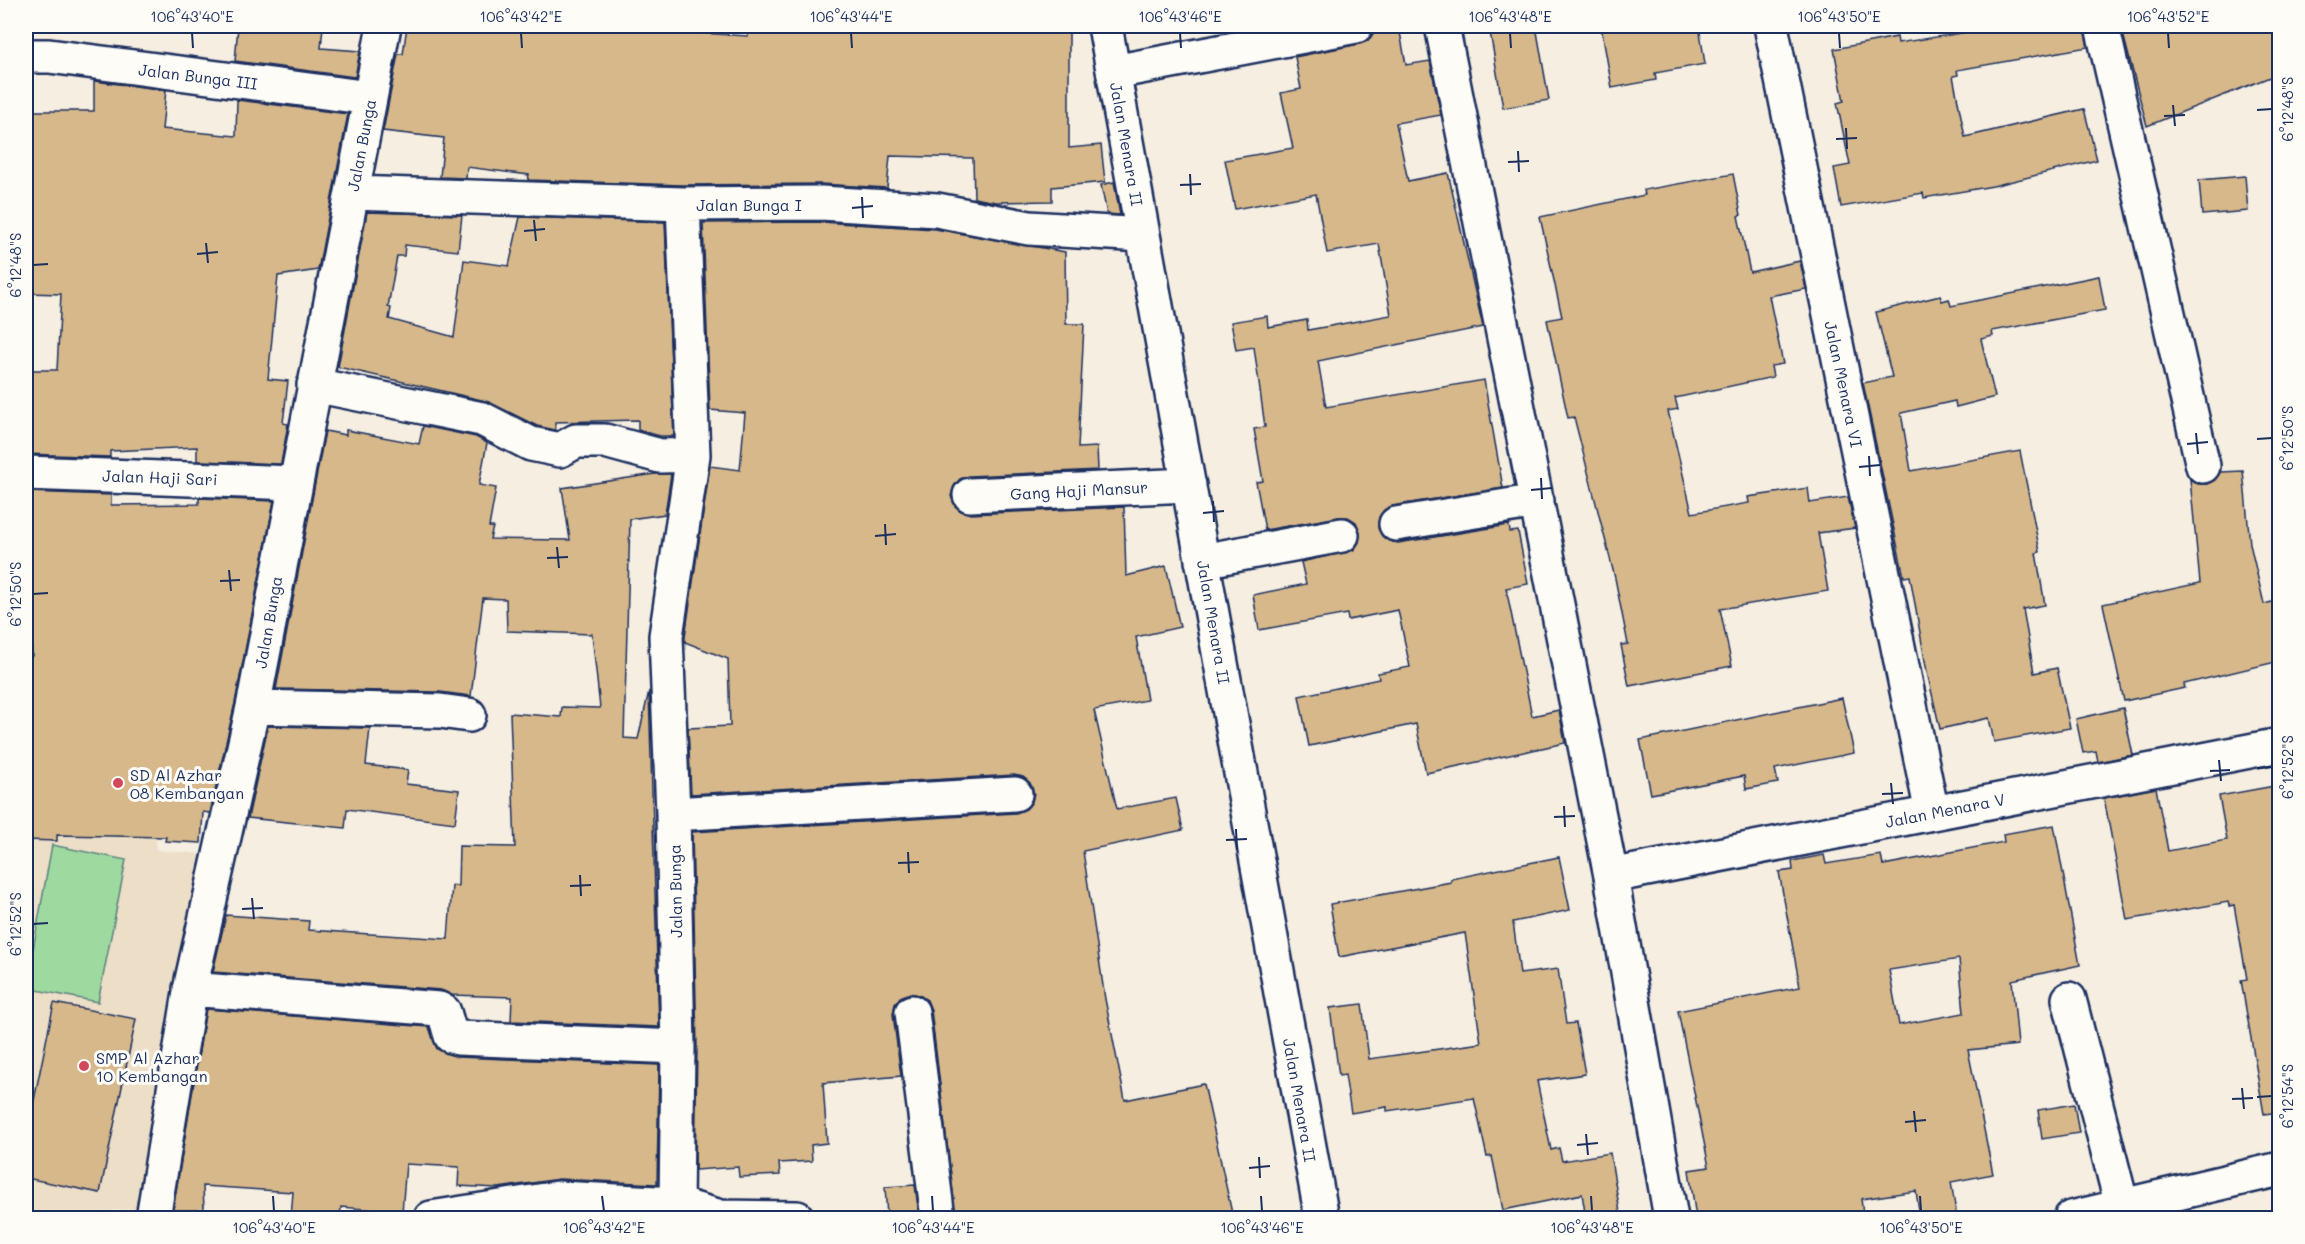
<svg xmlns="http://www.w3.org/2000/svg" width="2305" height="1244" font-family="Mali,sans-serif">
<rect width="100%" height="100%" fill="#f5eee1"/>
<filter id="ink" filterUnits="userSpaceOnUse"><feTurbulence type="fractalNoise" baseFrequency=".0167" numOctaves="2"/><feDisplacementMap in="SourceGraphic" scale="12" xChannelSelector="R" yChannelSelector="G"/><feConvolveMatrix kernelMatrix="1 2 1 2 8 2 1 2 1" color-interpolation-filters="sRGB"/></filter>
<g filter="url(#ink)">
<path fill="#ecdec7" d="M26,652l135,3 -5,195 45,4 -58,354 -117,10z"/>
<path fill="#9ed9a0" stroke="#5c847f" stroke-width="1.5" d="M52,845l74,15 -28,142 -72,-14z"/>
<path fill="#d7b88a" stroke="#1b2f5e" stroke-width="1.5" fill-rule="evenodd" d="M238,26h85l-2,22 39,3 -5,26 -120,-16z
M407,26h242l-1,4 100,6 1,-10h320v122l32,-3 4,37 -53,5v14l-56,1 -22,-4 -1,-40 -83,-2 -3,32 -66,-4 -138,1 -155,-5 1,-5 -62,-8 -1,11 -26,-1 4,-39 -61,-7 15,-77h5z
M1489,26h47l13,74 -46,8z
M1601,26h98l6,38 -50,9 1,7 -44,8z
M1981,26h103l4,21 -131,23 1,5 -5,1 12,61 119,-28 13,51 -104,26 -69,12 -1,-5 -82,14 -7,-39 16,-3 -13,-62 7,-2 -10,-52 63,-12 1,6 84,-13z
M2121,26h159v47l-133,53z
M1399,27l7,38 24,-4 11,54 -45,8 12,58 40,-8 35,154 -165,34 8,46 158,-27 19,108 -111,18 -8,4 -5,7 -1,11 4,8 7,5 9,2 111,-18 1,7 8,-1 10,53 -22,4 26,128 27,-6 6,33 -139,30 -10,-49 -107,22 -10,-50 80,-17 -1,-6 32,-6 -12,-57 -50,10 -1,-6 -88,16 -6,-35 53,-11 -5,-22 53,-12 5,-8 1,-10 -4,-10 -8,-5h-9l-74,13 -9,-48 7,-1 -9,-52 11,-2 -11,-80 -18,3 -5,-28 36,-6 1,11 39,-7 1,10 83,-15 -12,-71 -52,9 -11,-59 -81,15 -10,-49 68,-12 -12,-55 20,-4 -6,-32 64,-13 10,-4 5,-8z
M94,81l72,9 -4,39 74,7 1,-36 111,14 -30,156 -40,6 -10,103 20,2 -5,42 5,1 -7,40 -84,-3v-14l-87,4v6l-84,-3 2,-84h29l4,-76 -35,-1v-182h68z
M1733,174l8,41 -3,1 12,56 50,-11 6,28 -37,7 14,68 -12,2 2,11 -98,21 3,11 -10,2 24,102 57,-10 -1,-6 60,-9 2,15 38,-6 7,31 -37,5 10,58 -108,18 12,57 -103,20 -8,-41 7,-1 -13,-66 -41,-161 -6,1 -21,-98 15,-3 -22,-100 105,-22 -1,-5z
M2245,176l3,35 -46,4 -3,-35z
M1114,182l6,33 -13,-1 -6,-29z
M367,212l95,3 -4,36 -53,-6 -1,11h-7l-9,51 3,1 -2,11 65,18 10,-77 45,6 11,-49 145,5 9,214h-14l-22,-6v-10l-83,2v8l-18,-4 -51,-25 -148,-34z
M820,222l115,7 130,23 1,72h18l-6,124 19,-1 1,23 -129,6 -9,3 -6,7 -3,10 4,10 6,5 10,3 153,-7 2,69 40,-10 14,61 -44,10 11,63 -53,10 23,99 59,-11 7,32 -100,21 22,148 20,101 79,-16 29,134h-277l-25,-208 -4,-10 -8,-5 -9,-2 -10,4 -5,7 -2,10 8,62 -78,7 4,60 -16,2 1,16 -33,2 1,12 -41,2 -1,-10 -43,3 2,-123 -5,-215 324,-19 10,-4 6,-7 2,-9 -4,-10 -7,-6 -9,-2 -323,19 -3,-66 42,-2 -2,-67 -43,-17v-5l25,-171 30,4 5,-57 -35,-3 -7,-187z
M2099,276l6,34 -113,21 1,5 -12,3 14,58 -39,10 -1,-6 -54,12 10,58 109,-20 20,101 -4,1 9,52 -22,4 11,64 23,-5 13,60 -76,14 -5,-24 -49,11 -13,-57 -17,-96 -6,1 -41,-194 29,-6 -16,-65 64,-16 2,5 7,-2 2,7z
M423,426l53,11 11,6 -8,42 17,3 -7,39h4l-3,12 80,1 -8,-52 93,-14h16l-6,40 -35,5 -6,219 14,1 11,-48 10,336 -148,-6 1,-24 -60,-2 -11,-5 -228,-18 13,-57 83,6 -1,9 140,9 4,-54 6,1 1,-40 56,1 -5,-134 51,4 1,-10 38,1 -8,-74 -85,-3 -1,-32 -23,-1 -12,98 -31,-4 -164,-3 49,-258 21,4v-5l73,14z
M2243,471l7,73 14,60 16,-4v61l-96,23 1,4 -61,13 -21,-97 97,-21 -10,-104 8,5h9l8,-4 5,-8z
M26,492l85,3v10l88,-1v-6l75,3 -39,202 -25,110 -7,-1 -2,31 -36,-2 1,-4 -109,-2v6l-31,-1v-184h6l-3,-82 -3,1z
M1842,698l12,55 -79,16 3,14 -32,6 -2,-13 -93,18 -11,-54z
M2123,708l10,47 -35,7 -2,-11 -13,2 -7,-34z
M268,726l102,2 -4,37 42,5 -2,14 53,6 -4,33 -108,-14 -2,19 -97,-10z
M2280,785v327l-16,2 -23,-134 6,-1 -13,-74 -5,1 -1,-4 -101,18 -23,-122 52,-10 12,63 59,-11 -8,-44z
M2054,825l26,140 -68,15 6,65 -50,5 25,124 -42,8 6,36h-37l-4,-27 -55,8 2,15 -31,4h-136l-7,-48 20,-3 -31,-156 122,-24 -21,-115 14,-2 -1,-9 32,-6 2,9 55,-9 2,10 121,-23 -1,-8zM1959,959l5,54 -65,12 -10,-55z
M1559,857l11,53 -57,12 7,52 38,-5 8,55 10,-1 9,51 -48,7 14,69 8,-2 3,13 48,-8 11,65h-35l-4,-24 -79,16 -11,-54 -5,1 -13,-59 -87,13v-4l-36,6 -6,-38 -6,1 -9,-68 32,-4 7,55 112,-16 -16,-110 -126,24 -9,-53 121,-22v-3z
M54,1003l82,16 -36,174 -74,-15v-64l5,1z
M206,1009l223,18 8,22 20,8 202,8 -2,119 -98,-5 -61,9 -40,-2 1,-19 -53,-3 -4,48 -61,-5 -1,11h-49l2,-26 -90,-6 1,24h-31z
M2074,1104l5,29 -37,6 -4,-29z
M915,1185l4,29 -32,2 -2,-29z"/>
<g fill="none" stroke-linecap="round" stroke-linejoin="round">
<defs>
<path id="minor" d="M1105,26l217,1192
M1442,26l169,850 60,342
M1771,26l161,787
M2102,26l101,440
M26,56h23l321,42
M1114,72l242,-46
M352,193l331,11 138,-1 116,7 92,18 114,7
M314,385l168,34 49,25 29,6 16,-9h29l55,15 33,-1
M26,473l268,10
M970,495l219,-10
M1396,524l141,-23
M1202,561l140,-26
M253,707l187,4 29,4
M673,814l342,-20
M1611,876l669,-131
M190,989l249,20 5,3 7,24 7,2 220,9
M2069,999l53,207
M912,1012l26,206
M676,1204l2,-157 -5,-233 -7,-178 27,-181 -10,-251
M153,1218l39,-238 61,-273 131,-681
M431,1218l127,-20 118,6 45,13 76,1
M2071,1218l209,-49"/>
</defs>
<use href="#minor" stroke="#1b2f5e" stroke-width="38"/>
<use href="#minor" stroke="#fdfcf7" stroke-width="33"/>
</g>
</g>
<path fill="none" stroke="#1b2f5e" stroke-width="2" d="M192,33l1,15M521,33l1,15M851,33l1,15M1180,33l1,15M1510,33l1,15M1839,33l1,15M2168,33l1,15M2173,105l2,21M2257,110l15,-1M2164,116l21,-1M1846,128l1,21M1836,139l21,-1M1518,151l1,21M1508,162l21,-1M1190,174l1,21M1180,185l21,-1M862,197l1,21M852,208l21,-2M534,220l2,21M524,231l21,-2M206,243l2,20M197,254l21,-2M33,265l15,-1M2196,433l2,21M2257,439l15,-1M2187,444l21,-2M1869,456l1,20M1859,467l21,-2M1541,478l1,21M1531,490l21,-2M1213,501l1,21M1203,513l21,-2M885,524l1,21M875,536l21,-2M557,547l2,21M547,558l21,-1M229,570l2,21M220,581l20,-1M33,594l15,-1M2219,760l2,21M2257,768l15,-1M2210,771l20,-1M1891,783l2,21M1882,794l21,-1M1564,806l1,21M1554,817l21,-1M1236,829l1,21M1226,840l21,-1M908,852l1,21M898,863l21,-1M580,875l1,21M570,886l21,-1M252,898l2,21M242,909l21,-1M33,924l15,-1M2242,1088l2,21M2257,1097l15,-1M2232,1099l21,-1M1914,1111l2,21M1905,1122l21,-2M1586,1134l2,21M1577,1145l21,-2M1259,1157l1,21M1249,1168l21,-2M273,1196l1,15M602,1196l2,15M932,1196l1,15M1261,1196l1,15M1591,1196l1,15M1920,1196l1,15"/>
<g fill="#d1495b" stroke="#fdfcf7" stroke-width="2">
<circle cx="118" cy="783" r="6"/>
<circle cx="84" cy="1066" r="6"/>
</g>
<g text-anchor="middle" dominant-baseline="central" stroke-width="6" stroke-linejoin="round" paint-order="stroke">
<g font-size="16" fill="#1b2f5e" stroke="#fdfcf7">
<text transform="translate(198 76) rotate(7)">Jalan Bunga III</text>
<text transform="translate(1127 144) rotate(80)">Jalan Menara II</text>
<text transform="translate(361 145) rotate(-79)">Jalan Bunga</text>
<text x="749" y="204">Jalan Bunga I</text>
<text transform="translate(1844 384) rotate(78)">Jalan Menara VI</text>
<text transform="translate(160 477) rotate(2)">Jalan Haji Sari</text>
<text transform="translate(1079 490) rotate(-3)">Gang Haji Mansur</text>
<text transform="translate(268 622) rotate(-80)">Jalan Bunga</text>
<text transform="translate(1214 622) rotate(80)">Jalan Menara II</text>
<text transform="translate(1945 810) rotate(-11)">Jalan Menara V</text>
<text transform="translate(675 891) rotate(-91)">Jalan Bunga</text>
<text transform="translate(1300 1100) rotate(80)">Jalan Menara II</text>
</g>
<g font-size="16" fill="#1b2f5e" stroke="#fdfcf7" text-anchor="start">
<text x="130" y="774">SD Al Azhar<tspan x="130" dy="18">08 Kembangan</tspan></text>
<text x="96" y="1057">SMP Al Azhar<tspan x="96" dy="18">10 Kembangan</tspan></text>
</g>
</g>
<rect width="2305" height="1244" fill="none" stroke="#fdfcf7" stroke-width="66"/>
<rect x="33" y="33" width="2239" height="1178" fill="none" stroke="#1b2f5e" stroke-width="2"/>
<g font-size="15" text-anchor="middle" fill="#1b2f5e">
<text x="192" y="22">106°43'40"E</text>
<text x="521" y="22">106°43'42"E</text>
<text x="851" y="22">106°43'44"E</text>
<text x="1180" y="22">106°43'46"E</text>
<text x="1510" y="22">106°43'48"E</text>
<text x="1839" y="22">106°43'50"E</text>
<text x="2168" y="22">106°43'52"E</text>
<text transform="translate(2288 109) rotate(-90)" y="5">6°12'48"S</text>
<text transform="translate(16 265) rotate(-90)" y="5">6°12'48"S</text>
<text transform="translate(2288 438) rotate(-90)" y="5">6°12'50"S</text>
<text transform="translate(16 594) rotate(-90)" y="5">6°12'50"S</text>
<text transform="translate(2288 767) rotate(-90)" y="5">6°12'52"S</text>
<text transform="translate(16 924) rotate(-90)" y="5">6°12'52"S</text>
<text transform="translate(2288 1096) rotate(-90)" y="5">6°12'54"S</text>
<text x="274" y="1233">106°43'40"E</text>
<text x="604" y="1233">106°43'42"E</text>
<text x="933" y="1233">106°43'44"E</text>
<text x="1262" y="1233">106°43'46"E</text>
<text x="1592" y="1233">106°43'48"E</text>
<text x="1921" y="1233">106°43'50"E</text>
</g>
</svg>
